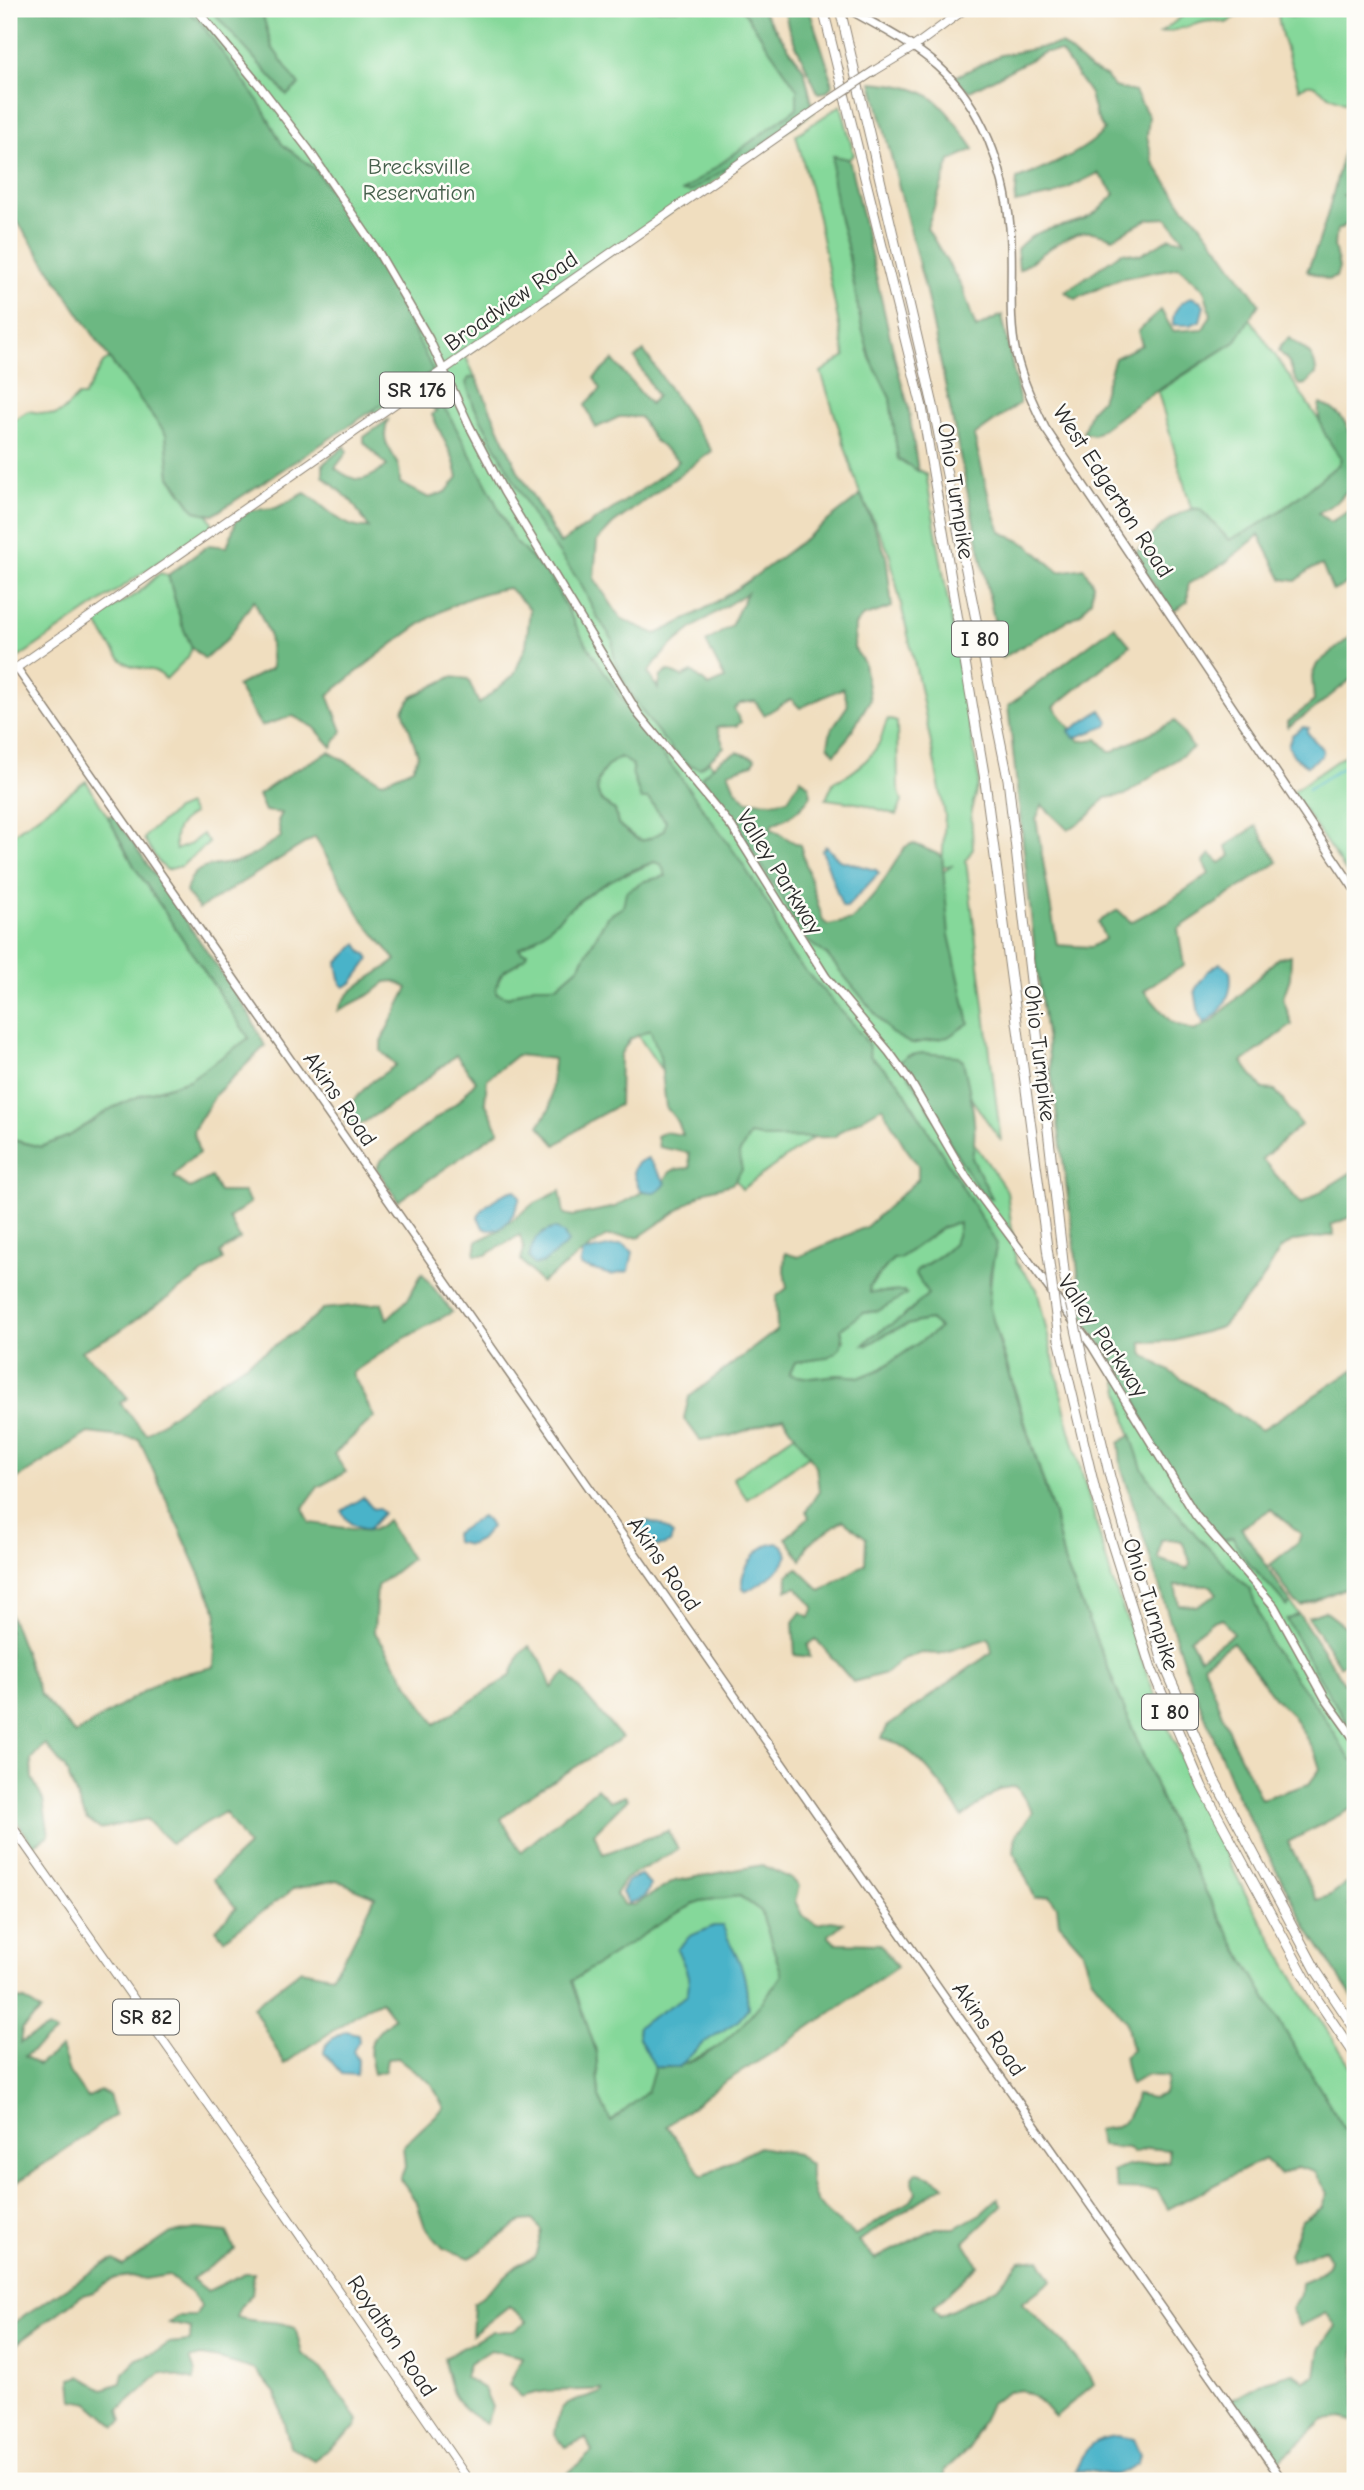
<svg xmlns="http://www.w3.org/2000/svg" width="1364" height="2490" font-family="'Comic Neue',sans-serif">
<rect width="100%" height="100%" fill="#fdfcf7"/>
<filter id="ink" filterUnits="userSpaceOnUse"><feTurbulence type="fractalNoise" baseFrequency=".0143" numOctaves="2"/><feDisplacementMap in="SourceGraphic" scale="14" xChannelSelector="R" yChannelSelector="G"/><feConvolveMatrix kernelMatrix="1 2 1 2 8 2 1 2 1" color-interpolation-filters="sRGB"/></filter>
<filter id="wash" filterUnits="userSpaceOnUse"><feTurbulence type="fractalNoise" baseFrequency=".00686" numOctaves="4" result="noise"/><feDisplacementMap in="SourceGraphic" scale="28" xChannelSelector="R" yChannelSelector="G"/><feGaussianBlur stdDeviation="1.57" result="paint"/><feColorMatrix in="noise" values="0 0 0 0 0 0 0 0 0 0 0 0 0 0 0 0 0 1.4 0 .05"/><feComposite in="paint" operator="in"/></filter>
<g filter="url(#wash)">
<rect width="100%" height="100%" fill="#f0debf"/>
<path fill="#85d89a" stroke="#588262" stroke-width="2" d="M9,9h752l43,61 10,42 -349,243 53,116 54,92 265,383 116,-81 -11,2 3,-52 -26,-132 -30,-131 -30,-61 -38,-119 24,-16 -27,-138 -22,-83 45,-30 13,50 -5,4 -16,-3 6,60 8,30 14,78 9,34 20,40 8,61 28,15 53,306 -8,31 2,37 -7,13 35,280 -33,-47 -19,13 58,84 9,71 21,27 31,134 44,157 49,131 47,107 37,75 59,102 51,78v73l-64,-105 -76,-131 -47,-94 -104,-255 -10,-46 -59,-189 -248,173 -14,-21 256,-179 4,-40 -116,-167 -135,97 -130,-192 134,-93 -289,-444 -22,-49 -17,-24 -41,29 -275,-394z
M1192,9h71l-25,7 -12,7c-15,-8 -48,9 -66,10z
M1301,9h50l-3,41 3,19 -4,34c-5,-2 -12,-4 -17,-7 -12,-7 -17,-17 -31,-7 -6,-23 -21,-56 -21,-78l13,6 9,-2z
M1250,318l72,107 6,14 14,19 -3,6c-36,29 -67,58 -110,76l-29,-31 -9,-1 -33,-116 77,-50z
M109,359l57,75 4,43 25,34 13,3 5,11 -195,133 -9,-10v-225l19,-12 27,4 8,-4 15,-15h6l19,-33z
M160,573l8,2 14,50 10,23 -4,9 -22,22c-15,-16 -27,-5 -44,-19 -11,-10 -20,-29 -28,-42l43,-24z
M888,719l9,3 1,65 4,15 -6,13 -33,-11 -37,-5 8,-18c15,-3 36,-22 44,-36 5,-8 5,-18 10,-26z
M1355,748v137l-63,-93z
M620,757l13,8 -1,7 9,27h7l18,23 -2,8c-24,17 -24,11 -46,-6l-3,-14c-29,-14 -19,-39 5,-53z
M86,781l22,36 26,49 115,172 -57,41 -50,16 -29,13 -44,28 -28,11 -32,-8v-302z
M188,805l5,9c-15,8 -21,19 -17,36l15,-6 11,-10 7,9 -28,23 -14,4 -8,-7 -15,-24 3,-5 29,-24z
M654,862l7,1 6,13 -22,5 -22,26 -16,10 -28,50 -22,19h-23l-26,11 -12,-4c2,-18 7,-24 23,-30l3,-11 -3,-4 79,-61 20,-12 10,-1z
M954,1223h5c0,27 -22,33 -42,47l-1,4 12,20 -25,23 -32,20 -3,8c19,-13 39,-22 62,-25l10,8 -59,41 -20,8 -23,-2 -27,3 -22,-3 6,-13 31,-4 18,-17 -3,-12 22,-16 15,-2 26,-19 -34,1 -1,-6 24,-28 7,-1 42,-30z
M1107,1335l142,204 106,161v92l-218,-326z
M739,1896l22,15 21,64 -19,27 -36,40 -48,25 -68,55 -12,-25 -3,-46 -24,-70 103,-67 25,-13z"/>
<path fill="#6cb882" stroke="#4c7256" stroke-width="2" fill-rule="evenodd" d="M9,9h177l13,12 60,81 23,42 34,26 55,84 33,57 29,60 -220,144 -18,-4 -25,-35 -4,-42 -55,-73 -102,-152z
M210,9h51l11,38 27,38 -12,10z
M742,9h19l43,61 9,38 -58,42 -65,42 -7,-1 114,-83v-19z
M784,9h25l20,61 3,16 -6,6 -8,1 -29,-63z
M1061,44l30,26 15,6 8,11 21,5 14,25 -2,19 6,26 31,46 9,7 30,38 36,51 -24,38 -94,59 -47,34 -11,-2 8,-23 10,-10 14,-42 27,-13 -4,-14 23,-21 12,21 30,-2 8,-14 -7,-26 -25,-22 -61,12 -42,20 -11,-7 57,-40 18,3 30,-17 15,3 -18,-23 -19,1 -35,19c-7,-2 -14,-5 -21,-6 -21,-3 -56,27 -73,38l-2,-21c22,-24 40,-19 67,-30 13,-5 21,-15 31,-25l-17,-21 -44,22 -39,8 2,-24c24,-8 72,-29 87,-49l-9,-16 -5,-20 -29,-42h-16l-75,39 -17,-13 48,-23z
M872,82c64,6 66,17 102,67l-24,12 -23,67 35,59 14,41 26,-13 18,88 -46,33 15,62 12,34 27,13 31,27 25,-4 9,16 -2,16 -10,13 -79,45 -76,-366z
M1353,131l2,1v25l-5,5 1,8 4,1v19l-6,-1 -6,7 12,4c0,19 0,21 -18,30l-3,16 5,22 -3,9 -8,3 -21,-9c19,-42 29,-88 39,-132z
M833,156l16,3 47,204 12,42 10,66 -20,-12 -8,-61 -20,-40 -9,-34 -14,-78 -8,-30 -7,-40z
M1289,338c14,11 27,14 27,36l-10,10 -6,1c-8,-7 -6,-12 -10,-20 -1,-5 -8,-10 -11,-14l2,-6z
M644,351l68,100 -99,73 -16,17 -3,37 27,41 35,15c75,-33 140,-89 205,-139l25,60 6,52 -30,10 -7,8 -1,23 10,15 6,37 -25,42 -10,12 -7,-9 3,-15 17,-25 -5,-17 -43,20 -9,-9 -27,16 -9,-14 -14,2 -7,6 7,13 -5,4 -19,1 7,20 -24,21c-6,-2 -11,-2 -15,-6 -24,-21 -77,-90 -72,-122l-17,-25 -15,-31 -47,-66 -60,-112 -8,-23 3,-5 7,-1 42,94 42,73c40,-28 82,-51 119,-83l-25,-21 -14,-23h-21l-23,11 -11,-23 16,-16 -7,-11 19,-18 37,44 7,-8 -22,-38zM747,593l-16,33 -25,16 19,37 -16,7 -17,-14 -10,5 -14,-6 -7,5 -3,13 -10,-16c23,-35 63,-58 99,-80z
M1320,403c20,8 31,22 31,43l4,5v31l-18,20 -19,11 12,9 25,-14v72l-22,11 -11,-26 -13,5 -13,11 -14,-2 -23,-44 -34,28 -37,21v17l-16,11 -38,-57c14,-18 42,-48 66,-46l29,31c43,-18 74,-47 110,-76l2,-6c-11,-15 -27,-35 -21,-55z
M441,405l7,8 44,82 21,44 38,40 32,60 58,89 37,46 60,83 34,54 8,25 11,19 62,69 15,20 2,12 28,25 99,163 -7,31 -1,30 15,55 50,155 10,46 104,255 47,94 76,131 64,105v276l-12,-4 -19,2 -48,44 -44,-65 33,-18 28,-8 12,8 11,-6 4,-26 16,-23 -10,-13 -26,13 -9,-17 9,-15 1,-11c13,-5 26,-10 29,-24l-6,-10 -32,13 -3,-8 13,-34 21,-13 5,-14 -13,-21 -17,-5 -18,8 -16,-16 -96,50 -11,-19 -39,-1 -5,-17 14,-6 42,-5 -1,-11 -20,-2 -15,5 -5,-5 -27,-2 -4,-16c6,-2 11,-1 17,-3 14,-5 19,-18 22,-32l17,3 11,-4 4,-17 -22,-2 -16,10 -6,-28 8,-7 -6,-29 -35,-44 -9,-28 -23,-26 -2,-17 -8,-10 -14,2 -21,-46 2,-17 17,-23 -17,-26 -16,3 -38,28c-16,-28 -47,-72 -80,-79l5,-11 105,-75 -3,-14 -50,16 -17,-1 -19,6 -17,14 -33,9 -37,-43 -8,6 2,12 -15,-2 -2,-33 8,-10 9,5 4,-10 -17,-20 -10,3 1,-15 9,-7 24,23 44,-27 1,-26 -23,-18 -35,24 -7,16 -15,-22 23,-21 -3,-6 13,-20 -3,-25 -33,-49 -53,19 -30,4 -16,-22 5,-21 88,-67 -1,-33 11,-9 -3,-17 1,-18 13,4 68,-30 52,-48v-14l-13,-18 -23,-40 -41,24 -7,6 -69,1 -15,-3 -11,19 3,16 -10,14 -26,7 -67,46 -32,-1 -24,16 -42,31 -20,-23 3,-11 -4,-14 -34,20h-11l2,-14 21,-10 35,-27 27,-13 4,23 9,2 42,-9 29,-16 17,-3c8,-18 8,-19 29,-20l-1,-15 -30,-6 -2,-11 8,-4 18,3 -5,-13 -12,-15 -6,-51 -10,-26 -20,9 -10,16 -1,50 -28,15 -35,25 -17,-19 11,-18 4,-49 -37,-4 -30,24 -2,23 14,29 -101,70 -21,-32 3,-8 80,-61 16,-19 -20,-26 -47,38 -51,33 -13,-3 -1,-13 26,-27 26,-18 -15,-14v-10l27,-53 -13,-7 -9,1 -15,12 -33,17c10,-26 39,-34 58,-51l-34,-41 -47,-82 -116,72 -13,-17c7,-34 32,-23 57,-32 13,-5 26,-16 38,-23l-3,-16 4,-8 -17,-2 -7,-16 35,-24 36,-19 53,30 31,-14 5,-13 -15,-45 9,-13 39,-20 17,2 11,25 35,-29 12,-29 4,-37 -21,-21c-69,8 -127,66 -181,107l14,36 -10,16 -18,-20 -21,-11 -32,10 -24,-40 35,-18 -3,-34 -15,-34 -26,38 -23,21 -13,-11 -10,-23 -14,-50 41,-30 18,2 9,-26 15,-11 25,-2 29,-15c21,13 37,37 64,35l-17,-26 -29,-26v-12l22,-18 2,6 -12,16c22,17 30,14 52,-2l-23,-24v-5l24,-17c-8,25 2,25 10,45 2,5 2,13 2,18l29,15 17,-6 12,-15 -5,-19 -21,-43zM620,757l13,8 -1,7 9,27h7l18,22 -2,9c-24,17 -24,12 -46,-6l-3,-14c-29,-14 -19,-39 5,-53zM654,862l7,2 5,12 -21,5 -19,11 -3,15 -16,10 -28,50 -22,19h-23l-26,11 -12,-4c2,-27 12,-22 29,-35l2,-6h-5l-3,-4c23,-10 38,-29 57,-45 26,-20 48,-30 78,-41zM954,1223h5c0,27 -21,33 -42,47l-1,4 12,20 -25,23 -32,20 -8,8c9,0 13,-6 21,-10 15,-8 29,-13 46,-15l10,8 -59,41 -20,8 -23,-2 -27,3 -22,-3 6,-13c23,-3 53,-1 46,-33l22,-16 15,-2 29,-17 -3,-3 -34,2 -1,-7 24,-27 7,-1 42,-30z
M1114,626l16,19 -76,62 26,34 17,-2 12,12h4l62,-30 18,27 -68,47 -20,3 -16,18 -21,14 -26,-25 -6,14 21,126 34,2 14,-8 -7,-17 20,-12 13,12 37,-20 41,-28 -6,-12 7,-8 10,9 11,-7 -5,-10 30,-20 22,36 -100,67 6,37 -27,15 -13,10 27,31 23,9 19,-10 65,-63 13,-3 -1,23 -7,20 9,27 -50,37 21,27 12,1 26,35 -39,34 39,45 54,-34v45l-24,10 3,10 -39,6 -14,7 -21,36 -39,43 -47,14 -33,1 3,13 117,75 94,-61v221l-5,-4 -48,20 -7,-4 -25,-37 28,-23 3,-8 -30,-25 -30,19 50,75 -4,4c-17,-25 -43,-41 -54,-70l-11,3c-31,-35 -60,-78 -79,-121 -2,-5 -2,-10 -5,-15 -14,-29 -34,-55 -53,-81l-49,-362 -28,-255z
M1355,633v43l-41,33 -26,18v-5l26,-21 -2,-25 5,-12z
M737,752l18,6 -2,6 -25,8 7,17 12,12 26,1 15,-3 13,-21 8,8 2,9c-10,15 -22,23 -39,29l-1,5c11,5 18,12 29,16l23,76 5,4 24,-5 24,-27 29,-46 8,-4 29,13 7,79 20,88 -21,14 -37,7 -20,-11 -64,-78 -18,-13 -77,-125 -31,-40 20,-18z
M113,814l135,198 17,34 -49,48 -23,37 6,22 -15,11 -10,13 16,11 21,-11 8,15h25l6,11 -21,15 11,21 -20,14 3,7 -108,74 -34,17 23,19 24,28 -8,5 26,31 64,-47 93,-60 20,-18 59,-6 5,16 21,-20 14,-26 30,39 -54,30 -46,31 22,44 -40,37 12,18 -28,15 -15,21 7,15c12,1 57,10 63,7 5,-2 10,-6 14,-10l24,39 -34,27 -3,45 61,93 75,-48 10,-22 9,-8 12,14 11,28 14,-15 56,65 -93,58 -28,23 20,33 76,-64 13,13 15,-5 3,3 -34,34 9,21 65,-23 10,18 -53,30 -10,15 10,11h9l41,-24 87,-16 30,14 7,7 -4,15 7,14 15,9 14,-3 12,2 -15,13 7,7 45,1 17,23 -122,84 -55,34 -53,41 36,50 56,-29 38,7 13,11c-3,39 18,49 45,70l56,-34 5,-8 -4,-15 4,-6 17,6 11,7 -85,56 16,18 61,-31h19l27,-15 16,-15 4,8 -38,36 14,23 -45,42 7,9 57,-28 23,-27 20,-2 12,21 -30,23 36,34 33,40 3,7 -39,33 -21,-21 -13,-6 -13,2 -18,12 -21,44 -24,22v11h-386l33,-29 -6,-14 -21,9 -10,-12c5,-43 15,-28 47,-43v-3c-26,3 -56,-2 -80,8l-13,-12 13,-28 -31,-7 -22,14 -4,13 19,12 8,18 -6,16c-31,-15 -37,-32 -42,-65l49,-27h20l14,-10 -18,-15 -37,29 2,-32 45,-39 16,-7 7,-27 -10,-10 -10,1 -52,37 -27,-10 -18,-21 -8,-24 -17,-24 5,-12 -2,-21 41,-38 -12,-24 -34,-26 -11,1 -2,12 -11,3c-8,-31 -4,-36 20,-56l-13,-17 -15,7 -82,56 -31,-57 48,-37 30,6 18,-26 26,-53 -38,-17 -43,9 -70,50 -8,-10 20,-21 -23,-29 35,-33 -23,-34 -54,31 -25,-24 -46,10 -14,-10 -21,-51 -20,-24 -14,16 1,18 11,22 6,35 -16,10 -24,-35v-198l31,82 35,40 92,-57 47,-10 3,-55 -78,-173 -51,-6 -79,51v-345l32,8 28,-11 43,-28 30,-13 47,-15 60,-42 -115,-172 -26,-49zM740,1896l21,15 21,64c-27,39 -75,99 -127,92l-8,25 -36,30 -12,-25 -3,-46 -24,-70 103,-67 25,-13z
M922,1053l36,3 5,5c7,32 16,64 9,97l20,40 -10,-3 -82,-134 7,-5z
M1131,1435l11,33 8,12 46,55 54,55 22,57 53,71 25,41 5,4v44l-67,35 29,58 12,-4 26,-19v22l-6,7 6,1v94l-47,-71 -70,-133 -53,-130 -64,-201 -2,-23zM1169,1539l13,2 9,22 -3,6 -30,-10 3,-19zM1175,1585l36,1 6,8 -21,12 -17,-1zM1222,1618l11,16 -33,24 -10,-19 23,-18zM1233,1642l41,55 19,19 22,37 5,16 -11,15 -48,15 -31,-64 -27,-71z
M1325,1611l21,16 9,-6v35l-15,10 -32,-49z
M1299,1614l56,86v36l-41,-67 -27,-49z
M9,1998l16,2 16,11 -19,18 -2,14 28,-15 8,5 -31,23 13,9 23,-17 8,24 18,26 13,-7 9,4 6,20 -106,73z
M197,2229l30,3 8,18 -43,29 16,12 37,-18h9l-2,21 -12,13 -4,10c22,7 39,2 59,10l7,27 16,11 40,55 -2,7 -42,33 -24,-14 -14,-52 -20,-24 -37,-11 -18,-3 -11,3 5,12 -1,9 -33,-7 -42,37 3,11 -6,6 -27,-24 -16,-3 -2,-21 10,-3 22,13 18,-6 2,-10 14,-14 19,-7 13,-9 21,-2 1,-13 -22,-5 9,-7h17l6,-10 -10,-13 -23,-18 -23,4 -14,-3 -16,2 -22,14 -12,4 -62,46 -10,13v-28l17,-13 78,-50 10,-4 9,6 48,-33z"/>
<path fill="#4ab3c9" stroke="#3a6f7a" stroke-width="2" d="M1191,297l10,4 3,5 -4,15 -10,4h-17c-1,-15 6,-21 18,-28z
M1101,710l8,12 -2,4 -33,12 -5,-7z
M1303,727l6,1 -2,4 16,18 -1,6 -15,10 -13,-10 -6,-10 4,-11z
M826,846l13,14 37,10 3,3 -33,35 -4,-2 -20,-56z
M357,944l6,9 4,1 2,6 -17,23 -8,4 -3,-3 -4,-21z
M1220,963l10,8c4,21 -7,43 -26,52l-5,-8 -4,-25 12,-18z
M648,1158l18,25c-7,11 -15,10 -26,7 -7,-16 -12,-25 8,-32z
M515,1190l5,7c-4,16 -17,40 -37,31l-5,-11c6,-13 24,-24 37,-27z
M555,1228l9,6 4,9 -25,20 -9,2 -5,-7c3,-17 9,-25 26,-30z
M623,1244l10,8 -4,19 -18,4 -31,-9 3,-14z
M363,1497l10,12 5,-1 5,5 -15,17c-12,-2 -21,-6 -26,-19z
M481,1517l6,3 4,7 -10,12 -12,6 -14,-3 -1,-8z
M647,1521l13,3 13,10 -3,9c-14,8 -28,0 -33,-15z
M778,1543l5,3 5,9c-5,15 -29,31 -43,36 -10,-13 8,-38 21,-45 4,-2 8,-2 12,-3z
M641,1875l9,10c-2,12 -10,15 -21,18l-8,-11 6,-11z
M714,1926h9c5,14 11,24 17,37 6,14 7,31 8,46l-9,11 -37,24 -23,23h-24l-16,-29 -2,-11 49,-31c8,-16 -3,-32 -9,-47l13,-13z
M346,2031l12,3 1,7 -6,10 5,9 -1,15 -15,-1 -18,-21c1,-13 13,-17 22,-22z
M1117,2436l16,3 7,16 -2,8c-6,4 -14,9 -21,11 -13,3 -24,-6 -41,-3 11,-22 14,-33 41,-35z"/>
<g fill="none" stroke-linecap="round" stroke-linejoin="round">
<path stroke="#4ab3c9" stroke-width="2" d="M1308,789l47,-29"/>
</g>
</g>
<g filter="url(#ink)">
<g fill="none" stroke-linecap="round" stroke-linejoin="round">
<defs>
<path id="secondary" d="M196,9l63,76 50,65 68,100 52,89 40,86 35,67 135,223 93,112 94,150 63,75 21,29 56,96 126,169 104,170 78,90 51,92 30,42
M848,9c30,17 64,34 90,57 44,39 67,104 72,161 4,42 -3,86 6,127 6,26 18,51 29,74l310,462
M16,667l1267,1814"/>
<path id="primary" d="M874,71l38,-23 53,-39
M9,673l814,-568
M9,1822l275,390 185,269"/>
<path id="highway" d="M823,9l99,398 62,367 64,481
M840,9l93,396 75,374 57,500
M1059,1339l36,151 56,178 51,119 113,209 40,59
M1086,1375l24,102 53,185 51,117 103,193 38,57"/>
</defs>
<use href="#secondary" stroke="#8e8475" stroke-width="10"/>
<use href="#primary" stroke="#8e8475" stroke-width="10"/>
<use href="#highway" stroke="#8e8475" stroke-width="11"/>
<use href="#secondary" stroke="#fff" stroke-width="7"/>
<use href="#primary" stroke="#fff" stroke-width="8"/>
<use href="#highway" stroke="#fff" stroke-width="9"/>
<defs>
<path id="primary-bridge" d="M823,105l51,-34"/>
<path id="highway-bridge" d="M1048,1255l11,84
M1065,1279l21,96"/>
</defs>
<use href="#primary-bridge" stroke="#8e8475" stroke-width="10" stroke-linecap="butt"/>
<use href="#highway-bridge" stroke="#8e8475" stroke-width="11" stroke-linecap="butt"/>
<use href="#primary-bridge" stroke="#fff" stroke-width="8"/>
<use href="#highway-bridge" stroke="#fff" stroke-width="9"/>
</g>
</g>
<g text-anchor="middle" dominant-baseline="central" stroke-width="5" stroke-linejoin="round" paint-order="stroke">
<g fill="#fdfcf7" stroke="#6a6a68" stroke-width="2">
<rect x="380" y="372.5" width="74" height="35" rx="5"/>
<rect x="952" y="621.5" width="56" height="35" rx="5"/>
<rect x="1142" y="1694.5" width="56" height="35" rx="5"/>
<rect x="113" y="1999.5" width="66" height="35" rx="5"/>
</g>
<g font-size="21" font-weight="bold" fill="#2b2b2b">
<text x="417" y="390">SR 176</text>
<text x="980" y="639">I 80</text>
<text x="1170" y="1712">I 80</text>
<text x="146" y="2017">SR 82</text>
</g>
<g font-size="23" fill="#465f4c" stroke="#fdfcf7">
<text x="419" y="166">Brecksville<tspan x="419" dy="26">Reservation</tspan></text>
</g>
<g font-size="23" fill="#2b2b2b" stroke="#fdfcf7">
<text transform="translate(511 301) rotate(-35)">Broadview Road</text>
<text transform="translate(956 491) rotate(81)">Ohio Turnpike</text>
<text transform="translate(1113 491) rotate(57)">West Edgerton Road</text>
<text transform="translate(780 872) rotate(58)">Valley Parkway</text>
<text transform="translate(1040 1053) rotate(83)">Ohio Turnpike</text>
<text transform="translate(340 1099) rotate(55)">Akins Road</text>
<text transform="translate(1103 1336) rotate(56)">Valley Parkway</text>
<text transform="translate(664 1564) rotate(55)">Akins Road</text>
<text transform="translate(1151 1604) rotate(72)">Ohio Turnpike</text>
<text transform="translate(989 2029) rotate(55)">Akins Road</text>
<text transform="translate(392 2336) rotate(56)">Royalton Road</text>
</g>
</g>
<rect width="1364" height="2490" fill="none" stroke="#fdfcf7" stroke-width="35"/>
</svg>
